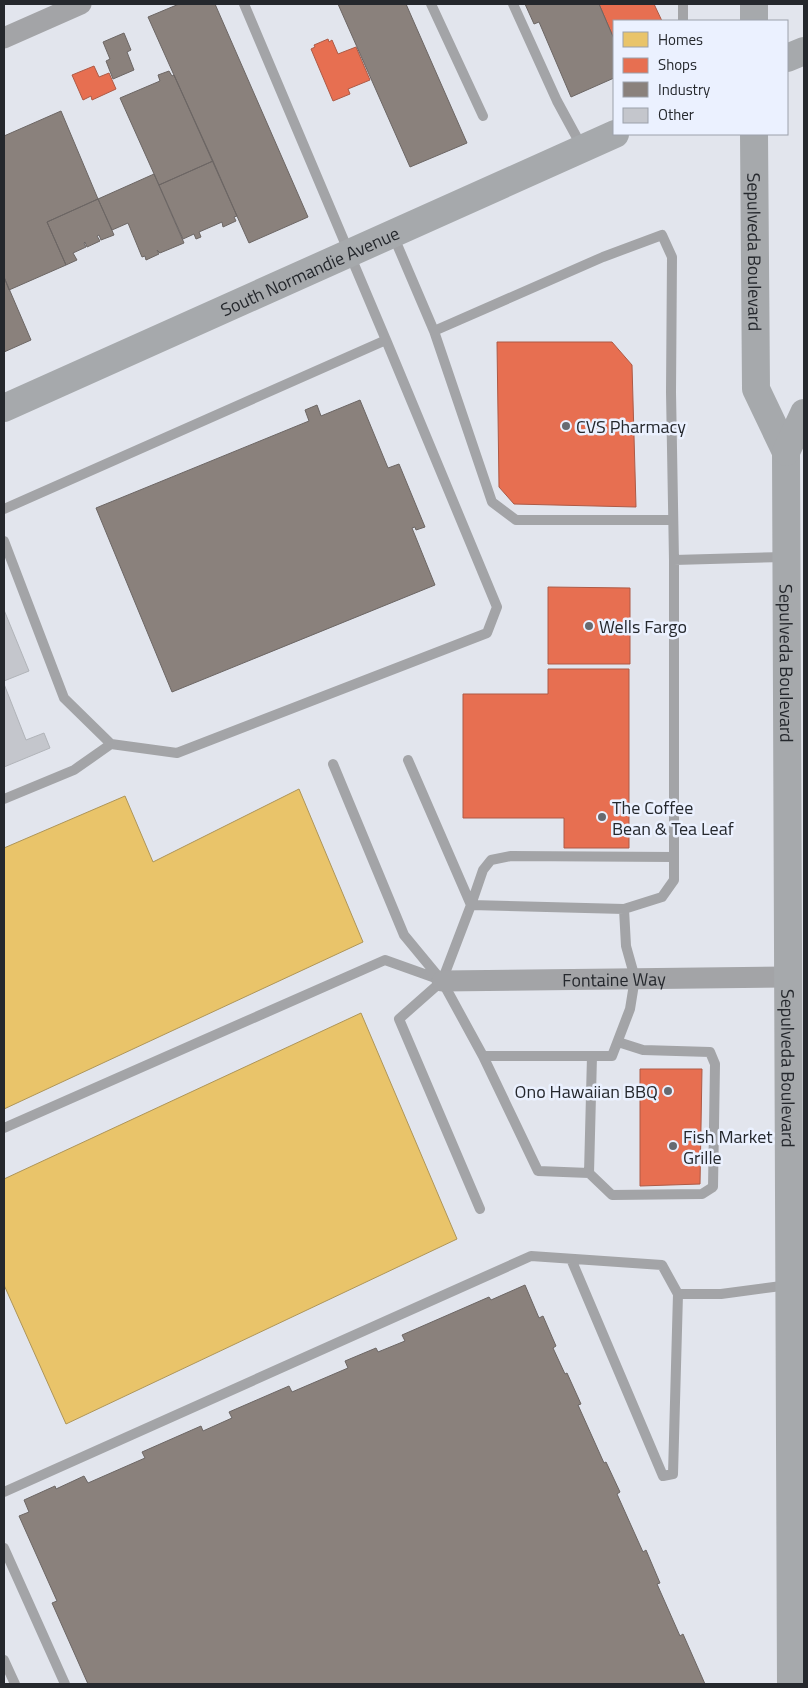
<svg xmlns="http://www.w3.org/2000/svg" width="808" height="1688" font-family="'Titillium Web',sans-serif">
<rect width="100%" height="100%" fill="#e2e5ed"/>
<path fill="#e9c46a" stroke="#ae9558" d="M299,789l64,153 -359,167v-261l121,-52 28,66z
M361,1013l96,226 -391,185 -62,-139v-106z"/>
<path fill="#e76f51" stroke="#ad5a46" d="M599,4h55l8,17h-48v18z
M328,39l1,3 3,-2 6,14 18,-7 14,33 -22,9 2,5 -17,7 -22,-52 4,-2 -1,-2z
M94,66l5,11 10,-4 7,16 -24,11 -1,-4 -8,4 -11,-25z
M497,342h115l20,23 4,142 -122,-3 -15,-17z
M548,587l82,1v76h-82z
M548,669h81v179h-65v-30h-101v-124h85z
M640,1069h62l-2,115 -60,2z"/>
<path fill="#8a817c" stroke="#6c6664" d="M179,4h36l93,213 -59,26 -101,-226z
M338,4h68l61,139 -57,24z
M525,4h74l15,35v39l-43,19 -32,-75 -5,2z
M124,33l7,17 -4,2 7,18 -21,9 -7,-18 4,-2 -7,-17z
M169,71l3,5 2,-1 39,86 -54,24 -39,-87 40,-17 -2,-6z
M61,111l37,88 -51,23 19,43 -57,25 -5,-13v-141z
M213,161l24,55 -3,1 2,4 -13,6 -1,-5 -23,10 2,5 -5,2 -2,-5 -11,5 -24,-54z
M154,174l30,69 -24,10 -3,-3 2,4 -13,6 -1,-4 -3,1 -14,-34 -16,7 -14,-31z
M98,199l16,36 -13,5 -2,-5 -2,1 3,5 -13,6 -2,-5 -1,1 2,4 -13,6 4,7 -11,5 -19,-43z
M4,277l27,63 -27,12z
M360,400l28,68 11,-4 26,63 -9,3 -1,-3 -3,1 23,57 -263,107 -76,-184 213,-87 -4,-11 12,-5 4,11z
M525,1285l14,33 4,-2 13,30 -3,2 12,26 2,-1 14,31 -3,1 26,58 2,-1 14,30 -3,2 26,58 3,-2 14,33 -3,1 23,52 3,-2 22,50h-617l-36,-81 5,-2 -38,-85 10,-4 -5,-12 31,-14 1,3 28,-13 4,7 57,-25 -3,-6 59,-26 2,5 29,-13 -3,-6 60,-26 3,6 56,-24 -3,-7 31,-13 2,4 27,-11 -3,-6 87,-38 2,3z"/>
<path fill="#c4c6cc" stroke="#b1b4b9" d="M4,610l25,61 -25,10z
M4,684l22,56 18,-7 6,15 -46,19z"/>
<g fill="none" stroke-linecap="round" stroke-linejoin="round">
<path stroke="#a3a4a7" stroke-width="10" d="M431,4l52,112
M513,4l44,97 25,46
M683,21v-17
M434,331l58,171 24,18h157
M4,509l382,-169 -142,-336
M4,541l60,157 47,46 66,9 310,-120 10,-26 -111,-267
M674,560l111,-3
M408,760l63,145
M333,764l71,171 38,46 41,75 55,115 51,2 3,-117h20l18,-47 5,-31 -9,-32 -2,-37 38,-12 12,-17v-320l-3,-168 1,-135 -10,-22 -59,22 -169,74 -41,-96
M4,799l70,-29 37,-26
M471,905l12,-35 8,-10 20,-4 163,1
M483,1056h109
M4,1128l381,-168 56,20
M589,1173l23,22 90,-1 11,-7 2,-123 -5,-12 -67,-2 -25,-8
M480,1209l-81,-190 43,-38 29,-76 153,4
M678,1294h43l68,-9
M4,1492l527,-236 131,9 16,29 -5,180 -10,2 -92,-217
M4,1548l61,136
M4,1660l11,24"/>
<g stroke="#a3a4a7" stroke-width="21">
<path d="M4,38l77,-34"/>
<path id="s1" d="M442,981l345,-4"/>
</g>
<g stroke="#a6a9ac" stroke-width="28">
<path d="M754,21v-17"/>
<path d="M787,58l17,-7"/>
<path id="s2" d="M754,134l2,255 30,63 5,1232"/>
<path id="s3" d="M4,408l611,-274"/>
<path d="M786,452l18,-39"/>
</g>
</g>
<g fill="#676a70" stroke="#ebf1ff" stroke-width="2">
<circle cx="566" cy="426" r="5"/>
<circle cx="589" cy="626" r="5"/>
<circle cx="602" cy="817" r="5"/>
<circle cx="668" cy="1091" r="5"/>
<circle cx="673" cy="1146" r="5"/>
</g>
<g text-anchor="middle" dominant-baseline="central" stroke-width="5" stroke-linejoin="round" paint-order="stroke">
<g font-size="18" fill="#25282d" stroke="#ebf1ff">
<text stroke="none"><textPath href="#s2" startOffset="118">Sepulveda Boulevard</textPath></text>
<text stroke="none"><textPath href="#s3" startOffset="335">South Normandie Avenue</textPath></text>
<text stroke="none"><textPath href="#s2" startOffset="536">Sepulveda Boulevard</textPath></text>
<text stroke="none"><textPath href="#s1" startOffset="172">Fontaine Way</textPath></text>
<text stroke="none"><textPath href="#s2" startOffset="941">Sepulveda Boulevard</textPath></text>
</g>
<g font-size="18" fill="#25282d" stroke="#ebf1ff" text-anchor="start">
<text x="576" y="426">CVS Pharmacy</text>
<text x="599" y="626">Wells Fargo</text>
<text x="612" y="807">The Coffee<tspan x="612" dy="21">Bean &amp; Tea Leaf</tspan></text>
<text x="658" y="1091" text-anchor="end">Ono Hawaiian BBQ</text>
<text x="683" y="1136">Fish Market<tspan x="683" dy="21">Grille</tspan></text>
</g>
</g>
<rect width="808" height="1688" fill="none" stroke="#25282d" stroke-width="10"/>
<rect x="613" y="20" width="175" height="115" fill="#ebf1ff" stroke="#9ca1ab"/>
<rect x="623" y="32" width="25" height="15" fill="#e9c46a" stroke="#9ca1ab"/>
<text x="658" y="45" font-size="15" fill="#25282d">Homes</text>
<rect x="623" y="58" width="25" height="15" fill="#e76f51" stroke="#9ca1ab"/>
<text x="658" y="70" font-size="15" fill="#25282d">Shops</text>
<rect x="623" y="82" width="25" height="15" fill="#8a817c" stroke="#9ca1ab"/>
<text x="658" y="95" font-size="15" fill="#25282d">Industry</text>
<rect x="623" y="108" width="25" height="15" fill="#c4c6cc" stroke="#9ca1ab"/>
<text x="658" y="120" font-size="15" fill="#25282d">Other</text>
</svg>
